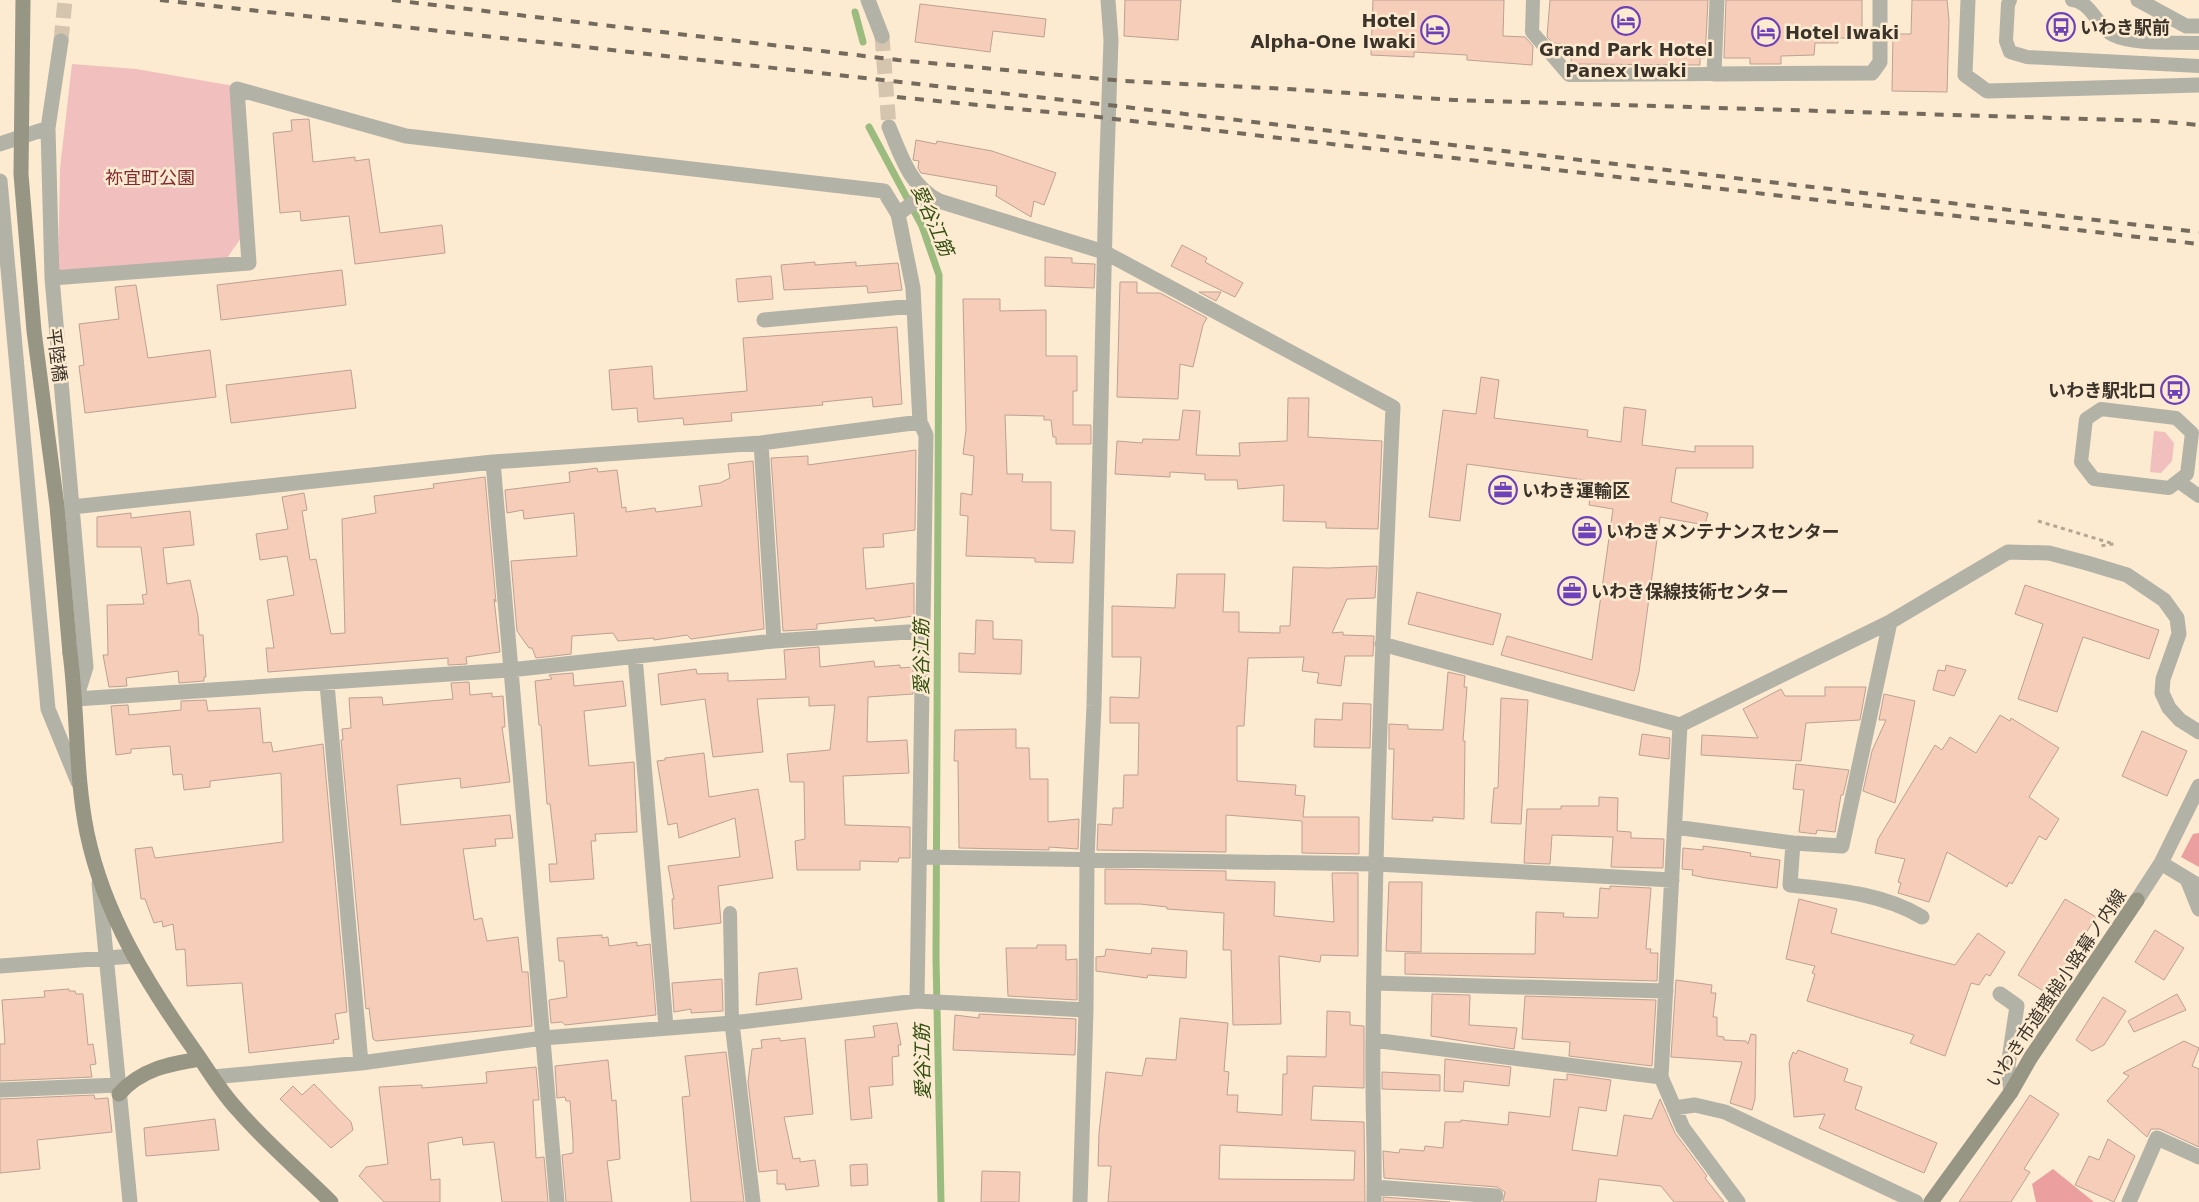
<svg xmlns="http://www.w3.org/2000/svg" width="2199" height="1202" font-family="'DejaVu Sans','Noto Sans JP',sans-serif">
<rect width="100%" height="100%" fill="#fcead1"/>
<path fill="#f1bfbe" d="M72,64l64,5 98,17 9,149 -18,26 -167,13 2,-106z
M2154,431l11,1 9,11 -2,18 -11,12 -11,-1z"/>
<path fill="#eba09f" d="M2199,833v34l-18,-10 12,-23z
M2053,1169l41,33h-58l-4,-18z"/>
<g fill="none" stroke-linecap="round" stroke-linejoin="round">
<path stroke="#9bbb7f" stroke-width="7" d="M855,12l8,30
M869,127l53,99 17,49 -3,684 5,243"/>
</g>
<path fill="#f6cdb9" stroke="#bda193" fill-rule="evenodd" d="M1125,0h56l-3,40 -54,-4z
M1373,0h131l-1,36 22,1 8,9 -1,19 -65,-5v-5l-53,-3v5l-43,-2z
M1550,0h158l-3,58h-5v7l-129,-1 1,-19 -19,-2 -6,-6z
M1726,0h136v38h-24v5h-23l-1,12 -33,1v8h-31v-6h-26z
M1912,0h35l2,20 -2,72 -55,-1 1,-57h18z
M920,4l126,15 -2,18 -51,-6 -3,21 -75,-10z
M309,119l4,43 42,-5v4l14,-2 11,74 62,-8 3,28 -90,11 -6,-48 -48,5 -1,-10 -20,2 -7,-80 19,-2 -1,-11z
M916,140l20,4 1,-3 55,10 64,22 -12,32 -10,-4 -3,16 -35,-21 1,-10 -76,-13 -3,-5 1,-7 -6,-1z
M1182,245l25,13 -2,4 38,21 -8,14 -64,-31z
M1045,257l27,1v5l23,1 -1,24 -49,-2z
M815,262v3l41,-3v4l42,-3 4,27 -34,3 -1,-7 -83,4 -3,-25z
M342,270l4,35 -125,15 -4,-35z
M771,276l2,23 -35,3 -2,-23z
M1120,282h17v11h23l47,25 -4,7 -10,42 -13,-3 -2,35 -61,-2z
M136,285l12,73 62,-8 6,47 -131,16 -6,-47 5,-1 -5,-41 40,-5 -4,-32z
M1199,292h22l-5,9z
M963,299h37v12l46,-1v46h31v35h-4v34h18v19h-35v-7h-3l-2,-17h-7v-4l-39,-1 2,59h16l-1,8h29v48l24,1 -2,32 -38,-1v-4l-69,-2 2,-40 -8,-1 1,-22 11,2 2,-39 -11,-2 3,-24z
M897,327l5,77 -29,3 -1,-10 -50,5 1,3 -92,8 1,8 -48,4 -1,-7 -45,4 -1,-14 -25,2 -3,-40 43,-4 2,33 93,-8 -4,-53z
M351,370l5,38 -125,15 -5,-38z
M1481,377l18,3 -5,38 94,12 -1,7 34,5 3,-35 22,3 -4,35 53,7v-6h58v22h-77l-5,34 37,11 -3,12 -45,-8 -21,155 -5,19 -133,-36 6,-19 85,24 21,-151 -24,-4 3,-24 -125,-17 -7,57 -31,-4 14,-107 33,4z
M1288,398h21l-1,39 74,4 -4,88 -52,-1v-6l-43,-1 1,-36 -46,4 -1,-9h-32v-6l-35,-2v5l-55,-3 2,-33 25,2 1,-4 36,1 4,-30 17,1 -4,44 44,1 -1,-13 48,-2z
M916,450l-1,80 -32,4 1,13 -21,1 3,41 48,-6v33l-39,5 -1,-3 -57,6v5l-34,2 -12,-173 37,-2v9z
M753,461l11,168 -73,10 -4,-4 -33,5v-2l-36,3 -5,-8 -41,3 -1,18 -35,4 -4,-10h-3l-12,-17 -6,-70 66,-5 -3,-43 -50,6 -1,-9 -16,3 -2,-23 65,-8 -1,-10 28,-4 1,4 19,-2 5,38 4,-1v5l29,-4 1,4 46,-6 -3,-20 21,-3 10,-5 -2,-14z
M485,477l11,125 -2,-3 6,53 -34,5 1,7 -19,1v-7l-180,14 -2,-24h8l-7,-48 27,-5 -7,-39 -27,4 -4,-26 32,-5 -6,-32 22,-4 3,17 -5,1 8,49 6,-1 15,75 14,-1 -3,-114 34,-6 -2,-17 60,-8 -1,-4z
M190,511l4,34 -31,3 4,36 23,-4 8,36 1,19h4l3,42h-2v4l-25,2 -1,-12 -52,7 1,8 -18,1 -6,-32h5l-1,-50 37,-1 -2,-9 5,-1 -6,-47h-44v-30l34,-4v5z
M1377,566l-2,32 -28,1 -15,34 11,-1v3l31,1 -1,20h-28l-4,30 -24,-3 2,-10 -17,-2 2,-14 -56,1 -4,68h-7v55l59,4 -1,10 10,1 -2,21h56v37l-57,-1v-32l-76,-6v37l-129,-2 1,-26 14,1 1,-17h10l1,-33h14l1,-52h-29v-26l29,1 2,-41h-29v-51l63,2 2,-34h48l-2,38h16v20l41,1v-7h10l3,-59 35,1z
M2025,585l134,45 -10,29 -66,-22 -26,75 -39,-13 25,-75 -28,-10z
M1417,592l84,22 -8,31 -85,-21z
M976,620l17,1v18l29,1 -1,34 -62,-2v-19l16,1z
M819,647l1,20 54,-6 1,6 25,-2v3l13,-1v27l-45,3 -1,45 40,-2 2,33 -66,3 2,49 65,2v31h-11l-1,4 -38,-1v9h-63l-2,-29 10,-2 -1,-57h-14l-3,-28 43,-4 5,-45 -26,1v-9l-52,2 6,53 -50,5 -8,-58 -44,6 -3,-31 38,-5 1,5 31,-1v8l58,-2 -2,-29z
M1946,665l20,5 -12,26 -21,-6 5,-20 7,1z
M1448,672l17,4 -1,11h3l-4,54h2l-1,78 -31,-2v4l-41,-2 2,-70h-5v-25l19,1v4l35,1z
M573,673l1,13 49,-5 3,25 -42,5 5,55 45,-4 3,70 -42,2 1,7h-5l3,38 -44,3 -1,-18h8l-7,-60h-3l-6,-79h-2l-4,-44 17,-2 -3,-4z
M469,682l1,13 22,-2v4l11,-1 2,31h-3l8,55 -49,6 -1,-10 -63,7 4,40 109,-10 3,23 -18,1 1,7 -33,3 11,71 8,-2 5,23 31,-4 4,35h6l4,54 -156,15 -3,-2 -4,-31 -3,1 -25,-269h2l-1,-11 9,-1 -2,-30 33,-1 1,8 70,-6 -2,-16z
M1825,687h41l-6,33 -54,3 -5,38 -100,-6 1,-20 56,3 -15,-29 38,-20 4,7h40z
M1884,694l31,7 -20,102 -32,-12 9,-40 14,-31h-7z
M1501,698l27,2 -7,124 -30,-1 3,-35h4z
M206,700l2,11 52,-3 3,35 8,-1 2,10 50,-8 24,268 -12,2 4,25 -6,1 1,3 -85,10 -7,-70 -55,3 -2,-37 -9,1 -3,-26 -10,3 -1,-6 -8,2 -9,-24h-4l-6,-50 17,-2 3,11 128,-16 -2,-69 -71,8v6l-26,3 -2,-16 -9,1 -3,-29 -39,3v4l-15,2 -5,-49 17,-1 1,10 52,-5v-9z
M1343,703l28,1 -1,44 -56,-1 1,-28 27,1z
M2000,715l10,6 1,-3 48,30 -30,49 30,22 -13,21 -7,-4 -27,48 -3,-2 -2,5 -60,-35 -18,50 -31,-9 3,-10 -3,-1 7,-23 -30,-6 3,-14 57,-94 7,5 8,-13 26,16z
M1016,729v19h13l1,31h18v43l31,-3 -1,30 -29,-2v3l-90,-2 -1,-87h-4l1,-31z
M2142,731l45,20 -20,45 -45,-20z
M1642,734l28,4 -1,21 -30,-4z
M704,753l5,44 49,-8 15,89 -55,8 3,37 -47,6 -2,-30h2l-6,-33 72,-9 -5,-39 -56,20 -2,-15 -9,2 -11,-64 8,-1v-2z
M1796,764l53,6 -6,25h-2l-6,37 -18,-2 -1,4 -17,-2 5,-42 -11,-1z
M1599,797l19,1 -1,33 14,1v6l33,1 -1,29 -52,-1 2,-30 -61,-2 -2,29 -26,-1 3,-54h34v-3h38z
M1703,846l23,3 25,4 -1,3 30,4 -3,28 -71,-10 -14,-3 1,-5 -11,-1 1,-21 20,2z
M1105,869l121,2v9l49,2 -1,34 60,6 -2,-49h26v83l-37,-1 -1,7 -41,-6 2,68 -48,1 -2,-75h-8l1,-37 -57,-4v-2l-27,-3h-35z
M1389,882h33l-1,70 -35,-1z
M1610,886l41,2 -5,61h5l-1,4h8l-1,28 -252,-7v-21l130,1 1,-42 28,1 -1,4 35,1 2,-30 10,1z
M1799,899l38,10 -6,24 97,25 27,7 23,-32 27,19 -15,24 -4,-2 -7,11 -8,-2 -26,73 -35,-13 4,-8 -107,-34 8,-27 -3,-1 3,-7 -29,-7z
M2065,899l31,18 -46,73 -3,-2 -2,4 -27,-17z
M2155,930l29,18 -20,32 -29,-18z
M602,935v3l6,-1 1,9 28,-4v4l13,-2 6,71 -91,10 -3,-3 -11,1 -2,-23 18,-3 -3,-36h-5l-2,-23z
M1037,945h29v15l11,-1v41l-69,-4 -2,-48h31z
M1152,948l35,3 -1,27 -38,-3 -1,3 -51,-7v-14l9,-1 1,-7 45,5z
M797,968l5,31 -46,6 3,-32z
M722,979l1,32 -32,2v-4l-17,3 -2,-29z
M1676,980l36,5 -1,8h5l-3,24h4v19l7,1v3l22,1 2,3 3,-10 5,1 -1,64 -3,11 -22,-7 12,-41 -71,-5z
M69,989v2h6l1,3h7l5,51 5,-1 3,20 -6,1 2,12 -92,4v-37h5l-3,-44 43,-3 -1,-6z
M1432,994l38,1 -1,30 48,3 -3,21 -83,-13z
M2177,994l9,16 -52,22 -6,-11z
M1525,996l131,4 -4,66 -83,-10 1,-14 -48,-3z
M2103,997l23,14 -22,34 -12,6 -16,-11z
M1327,1011l23,1v13l14,1v62l-51,-2 -2,34 53,2 1,80h-257l3,-36h-13l1,-33 7,-61 36,4 4,-18 30,2 4,-42 48,5 -4,48 5,1 -2,23h11l-1,17 45,3 1,-41h4v-18l39,1zM1220,1145l135,6 -1,29 -135,-1z
M979,1014l97,5 -1,36 -122,-5 2,-35 24,3z
M897,1023l4,22h-3l1,11 -7,1 1,28 -24,2 3,31 -21,2 -6,-80 30,-3 -2,-11z
M780,1038v3l25,-3 8,76 -29,3 9,42 7,-1v4l15,-2 4,26 -33,4 -1,-6h-8v-14l-18,2 -11,-90 4,-33 10,-1 -1,-8z
M2184,1041l15,7 -7,18 7,3v78l-39,-18h-9l-4,8 -40,-36 22,-25 -6,-3z
M1798,1050l50,19 -4,12 18,6 -7,22 82,34 -13,30 -105,-45 6,-14 -31,3 -5,-54 4,-11 3,2z
M726,1052l18,150h-53l-9,-105 8,-1 -5,-40z
M1445,1059l66,8 -2,19 -45,-5 -1,11 -19,-1z
M608,1060l4,41 4,-1 4,59 -13,2 5,41h-46l-4,-47 11,-2v-12l-3,-40h-4l-1,-4 -8,1 -2,-32z
M536,1067l3,33h-6l3,58 8,-1 4,45h-46l-8,-60 -31,3 -1,-8 -34,6 3,37 9,-1v23h-56l-25,-26 7,-9 22,-3 -9,-77 43,-2v3l65,-5 -1,-11z
M1382,1072l58,3v16l-58,-2z
M1567,1074l44,6 -5,31 -27,-4 -7,43 45,6 7,-41 28,4 8,-20 15,34 32,43 -2,2 19,24h-50l-13,-16 -62,-7 -3,23h-93l2,-10 -8,-5 -113,-9 -1,-27 16,2 1,-4 24,2 1,-5 18,2 2,-26h16v-2l47,5 1,-13 41,5 4,-38 13,1z
M314,1084l37,38 2,8 -22,18 -51,-49 13,-13 9,9z
M94,1095l1,4 13,-1 4,34 -75,8 3,29 -40,4v-74z
M2030,1095l29,19 -35,55 6,3 -19,30h-52z
M215,1119l4,31 -73,6 -2,-28z
M2108,1139l27,17 -21,46 -39,-17 14,-29 10,4z
M867,1164l1,21 -17,1 -1,-21z
M982,1171l38,1 -1,30h-38z
M1383,1197l67,5h-67z"/>
<g fill="none" stroke-linecap="round" stroke-linejoin="round">
<path stroke="#d5c5af" stroke-width="15" stroke-dasharray="15 8" stroke-linecap="butt" d="M882,36l7,91
M61,41l4,-41"/>
<path stroke="#b4a693" stroke-width="3" stroke-dasharray="4 4" stroke-linecap="butt" d="M2038,521l76,23 -15,2"/>
<path stroke="#b3b2a6" stroke-width="14" d="M1533,0l-1,32 37,43 145,-1
M2010,0l-2,4 -2,37 4,11 17,5 172,9
M2072,0c20,2 25,27 41,35 20,10 62,7 86,8
M2101,409l75,9 16,15 -5,41 -18,14 -75,-9 -13,-17 5,-43z
M2178,481l21,15
M730,913l2,110"/>
<path stroke="#b3b2a6" stroke-width="15" d="M868,0l14,36
M1717,0l-3,74 158,-1 8,-11v-62
M1968,0l-3,75 22,16 212,-6
M2138,0l48,26h13
M889,127c12,29 21,59 50,74l165,51 289,155c-10,211 -18,421 -20,631 -1,55 2,109 1,164
M48,128l13,-87
M0,144l48,-16 4,150 34,389 -10,32 434,-29 264,-29 149,-10
M0,181l48,528 30,73
M898,214l27,-20
M52,278l197,-15 -12,-174 169,47 478,55 14,23 15,74 7,134 6,13 -9,566
M764,320l150,-14
M761,443l13,198
M493,462l64,740
M72,507l421,-45 268,-19 159,-21
M1382,644l298,81 210,-103 118,-70 41,1 38,10 40,12 37,25 13,18 2,16 -16,45 -1,14 7,15 11,12 19,12
M635,656l31,371
M327,684l34,379
M1680,725l-19,352 22,51 55,74
M1675,827l118,16 49,3 48,-224
M1793,843l-3,42c45,5 92,8 132,32
M920,857l456,7 296,16
M2161,863l38,23
M2187,879l12,30
M99,883l31,319
M2137,900l24,-37 38,-77
M0,966l133,-10
M1374,983l292,8
M2000,994l17,12 -9,60 3,26
M732,1023l21,179
M1373,1040l288,37
M213,1077l148,-14 182,-25 189,-15 185,-22 169,9
M0,1090l118,-5
M1674,1108l21,-3 30,7 191,90
M1374,1187l122,9
M1080,1202l6,-192 1,-152 7,-152 12,-520 5,-146 -3,-40
M2129,1202l28,-64 42,19"/>
<path stroke="#979583" stroke-width="15" d="M70,653c8,60 5,121 17,180 17,82 62,154 110,221 13,19 25,39 40,55 28,33 63,62 94,93
M119,1094c22,-25 50,-30 81,-35
M1931,1202l80,-110 20,-35 106,-157"/>
<path stroke="#756b5c" stroke-width="4" stroke-dasharray="9 9" stroke-linecap="butt" d="M160,0l948,105 1091,127
M392,0l506,60 226,21 164,8 166,11 702,21 43,4
M897,97l192,19 1110,128"/>
<path stroke="#979583" stroke-width="15" d="M23,0l-2,174 13,157 23,175 13,147"/>
</g>
<defs>
<symbol id="hotel-ring" viewBox="-11 -11 22 22"><circle r="9.5" fill="#fcead1" stroke="#6d41b9" stroke-width="1.5"/><path d="M-6-4.5h1.5V1H6V5H4.5V3h-9V5H-6ZM-4 0a1.8 1.8 0 1 1 3.6 0ZM.5 0V-2.5h3Q6-2.5 6 0Z" fill="#6d41b9"/></symbol>
<symbol id="bus-ring" viewBox="-11 -11 22 22"><circle r="9.5" fill="#fcead1" stroke="#6d41b9" stroke-width="1.5"/><path d="M-5-6H5V4H4V6H2V4H-2V6H-4V4H-5ZM-3.5-4V0h7V-4ZM-3.5 1.2v1.5H-2V1.2ZM2 1.2v1.5H3.5V1.2Z" fill="#6d41b9"/></symbol>
<symbol id="office-ring" viewBox="-11 -11 22 22"><circle r="9.5" fill="#fcead1" stroke="#6d41b9" stroke-width="1.5"/><path d="M-6-3h4V-5.5h4V-3h4V5H-6ZM-1-4.5V-3h2v-1.5ZM-6 0V1H6V0Z" fill="#6d41b9"/></symbol>
</defs>
<g fill-rule="evenodd">
<use href="#hotel-ring" x="1610" y="5" width="32" height="32"/>
<use href="#bus-ring" x="2045" y="11" width="32" height="32"/>
<use href="#hotel-ring" x="1419" y="14" width="32" height="32"/>
<use href="#hotel-ring" x="1750" y="16" width="32" height="32"/>
<use href="#bus-ring" x="2159" y="374" width="32" height="32"/>
<use href="#office-ring" x="1487" y="474" width="32" height="32"/>
<use href="#office-ring" x="1571" y="515" width="32" height="32"/>
<use href="#office-ring" x="1556" y="575" width="32" height="32"/>
</g>
<g text-anchor="middle" dominant-baseline="central" stroke-width="5" stroke-linejoin="round" paint-order="stroke">
<g font-size="18" font-weight="bold" fill="#3a3329" stroke="#fcead1" text-anchor="start">
<text x="1416" y="20" text-anchor="end">Hotel<tspan x="1416" dy="21">Alpha-One Iwaki</tspan></text>
<text x="2080" y="27">いわき駅前</text>
<text x="1785" y="32">Hotel Iwaki</text>
<text x="1626" y="49" text-anchor="middle">Grand Park Hotel<tspan x="1626" dy="21">Panex Iwaki</tspan></text>
<text x="2156" y="390" text-anchor="end">いわき駅北口</text>
<text x="1522" y="490">いわき運輸区</text>
<text x="1606" y="531">いわきメンテナンスセンター</text>
<text x="1591" y="591">いわき保線技術センター</text>
</g>
<g font-size="18" fill="#802930" stroke="#fcead1">
<text x="150" y="177">祢宜町公園</text>
</g>
<g font-size="18" fill="#3a3329" stroke="#fcead1">
<text transform="translate(57 355) rotate(83)">平陸橋</text>
<text transform="translate(2056 988) rotate(-56)">いわき市道搔槌小路幕ノ内線</text>
</g>
<g font-size="19" font-style="italic" fill="#324f0f" stroke="#fcead1">
<text transform="translate(933 220) rotate(66)">愛谷江筋</text>
<text transform="translate(921 657) rotate(-90)">愛谷江筋</text>
<text transform="translate(922 1062) rotate(-91)">愛谷江筋</text>
</g>
</g>
</svg>
